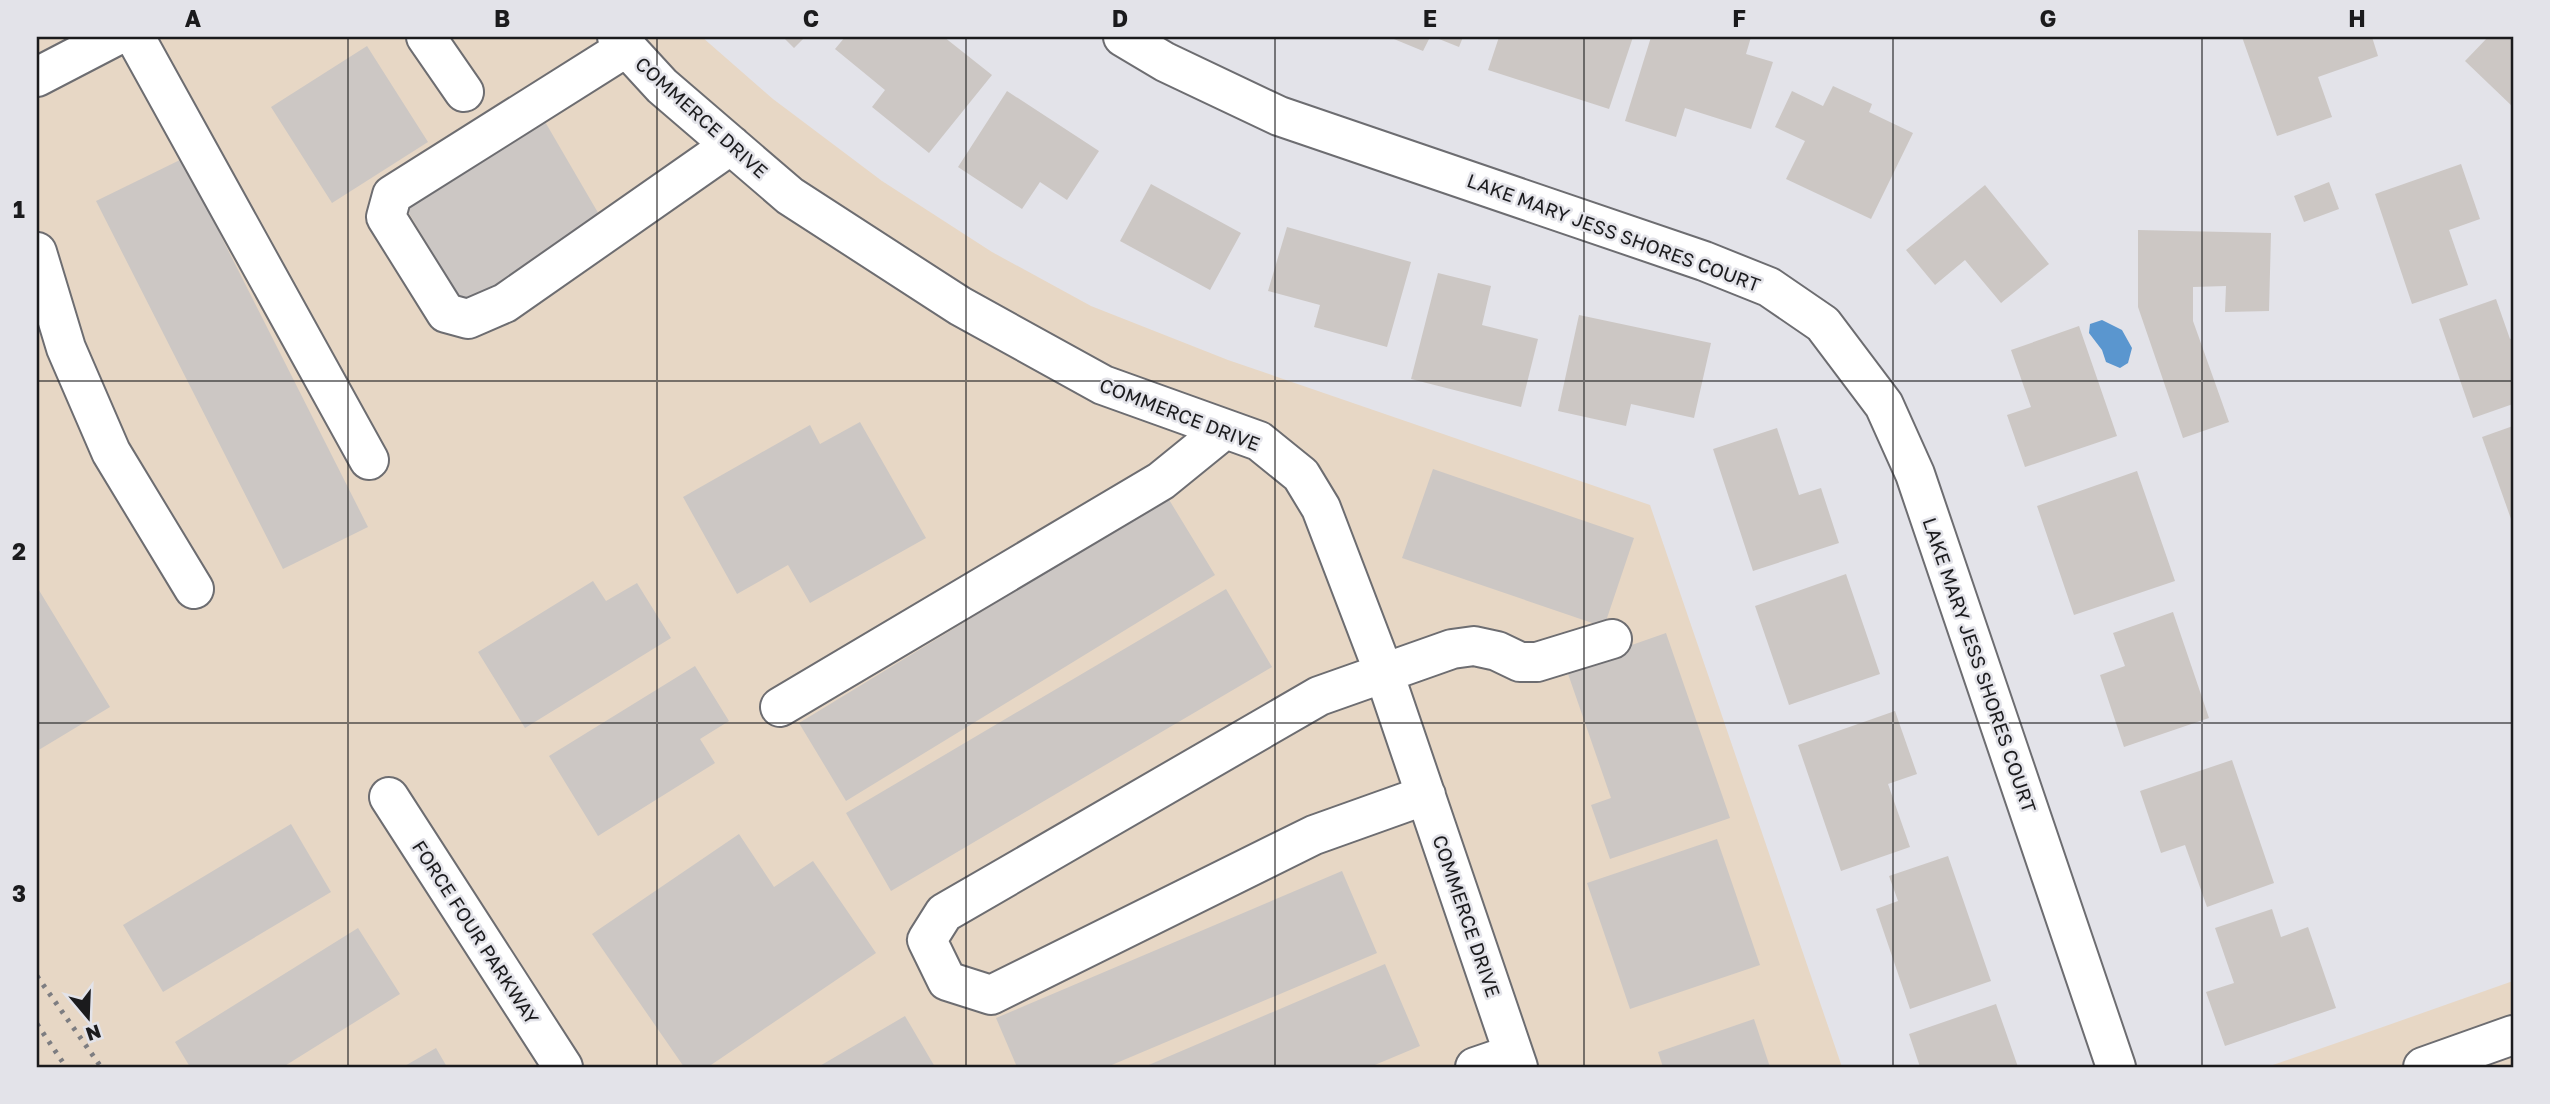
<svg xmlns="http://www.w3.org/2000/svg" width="2550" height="1104" font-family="'Golos Text',sans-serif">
<rect width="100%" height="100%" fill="#e3e3e9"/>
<path fill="#e7d7c5" d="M37,37h665l71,62 109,82 110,71 99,54 137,54 422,145 192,562h-1805z
M2513,981v86h-246l113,-39z"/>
<path fill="#5a96cf" d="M2102,320l20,10 10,18 -4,15 -8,5 -14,-6 -4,-12 -13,-17 1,-9z"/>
<path fill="#ccc7c4" d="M783,37h22l-11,11z
M845,37h99l48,38 -63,78 -57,-46 13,-17 -50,-41z
M1389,37h41l-7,14z
M1434,37h29l-4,10z
M1499,37h134l-24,72 -121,-39z
M1651,37h100l-5,17 27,8 -22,67 -66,-21 -9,29 -51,-16z
M2242,37h130l6,19 -60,21 14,40 -55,19z
M2488,37h25v70l-48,-46z
M367,46l61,96 -96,61 -61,-96z
M1833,86l39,18 -3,8 44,21 -42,86 -85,-40 19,-38 -30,-14 17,-36 31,15z
M1007,91l92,60 -32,49 -27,-18 -18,27 -64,-42z
M544,120l60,103 -140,83 -61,-103z
M182,159l186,368 -85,42 -187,-368z
M2461,164l19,55 -31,11 19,55 -56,19 -37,-110z
M2329,182l10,27 -35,13 -10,-26z
M1151,184l90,49 -31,57 -90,-49z
M1985,185l64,79 -48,39 -36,-43 -30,25 -29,-35z
M1287,227l124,35 -24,85 -73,-20 6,-22 -52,-14z
M2138,230l133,3 -2,78 -44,1 1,-26 -33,1v34l36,101 -46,16 -45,-131z
M1438,273l53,13 -9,39 56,14 -17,68 -110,-28z
M2496,299l14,40 3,-1v66l-40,14 -34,-99z
M1579,315l132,28 -17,75 -63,-14 -5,22 -68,-15z
M2079,326l38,110 -92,31 -18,-52 24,-8 -20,-57z
M860,422l66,116 -116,65 -22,-38 -51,29 -54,-97 127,-72 10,19z
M2513,426v92l-2,1 -29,-82z
M1777,428l22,67 22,-7 18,55 -86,28 -40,-122z
M1433,469l201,69 -30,89 -202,-69z
M2137,471l38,110 -101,34 -37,-109z
M1168,498l47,77 -369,226 -47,-78z
M1846,574l34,100 -91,31 -34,-99z
M593,581l13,20 31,-18 34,55 -146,90 -47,-76z
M37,587l73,120 -73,44z
M1226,589l46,78 -381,224 -45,-78z
M2173,612l36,106 -85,29 -24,-72 25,-9 -12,-33z
M1666,633l64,185 -120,41 -19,-54 20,-7 -45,-130z
M695,666l34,55 -29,18 15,24 -117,73 -49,-80z
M1895,711l22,63 -29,10 22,63 -69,24 -43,-126z
M2232,760l42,123 -67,24 -22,-62 -24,8 -21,-62z
M291,824l40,68 -168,100 -40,-67z
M739,834l35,53 39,-26 63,92 -168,114h-24l-92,-133z
M1717,839l43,126 -130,44 -43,-126z
M1948,856l43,125 -81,28 -34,-100 22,-8 -9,-25z
M1342,871l35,82 -270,114h-90l-21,-49z
M2272,909l9,28 27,-10 28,81 -111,38 -19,-54 28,-9 -19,-55z
M358,928l42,66 -117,73h-93l-15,-25z
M1385,964l35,82 -50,21h-226z
M1996,1004l22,63h-98l-11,-33z
M905,1016l30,51h-117z
M1754,1019l16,48h-107l-5,-15z
M436,1048l11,19h-44z"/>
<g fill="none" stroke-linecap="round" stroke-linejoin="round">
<defs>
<path id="minor" d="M135,37l234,423
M426,37l38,55
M617,37l45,49 128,110 170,110 143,79 156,56 42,34 20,33 63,165 134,394
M1123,37l42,25 114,54 425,145 65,26 54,37 61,81 31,69 201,593
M627,47l-235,148 -6,22 60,96 22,6 37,-16 226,-158
M37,77l77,-40
M37,252l29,96 45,104 83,137
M780,707l381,-226 64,-52
M1426,795l-112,40 -323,160 -44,-14 -20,-41 17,-27 375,-217 133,-47 22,-3 23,5 23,11h17l75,-23
M389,797l174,270
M1475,1067l38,-13
M2423,1067l90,-32"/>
</defs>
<use href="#minor" stroke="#6d6d71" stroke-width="42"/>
<use href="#minor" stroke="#fff" stroke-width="38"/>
<path stroke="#7d7d81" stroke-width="5" stroke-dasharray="3.5 7" stroke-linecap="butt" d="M37,976l64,91
M37,1024l29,43"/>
</g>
<path fill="none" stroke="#1b1b1d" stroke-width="2" stroke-opacity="0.55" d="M348,37v1030M657,37v1030M966,37v1030M1275,37v1030M1584,37v1030M1893,37v1030M2202,37v1030M37,381h2476M37,723h2476"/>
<g text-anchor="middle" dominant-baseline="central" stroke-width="5" stroke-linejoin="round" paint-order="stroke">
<g font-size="19" fill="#1b1b1d" stroke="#e3e3e9">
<text transform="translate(702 117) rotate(42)">COMMERCE DRIVE</text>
<text transform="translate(1614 232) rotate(20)">LAKE MARY JESS SHORES COURT</text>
<text transform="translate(1180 414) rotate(21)">COMMERCE DRIVE</text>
<text transform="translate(1980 665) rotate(71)">LAKE MARY JESS SHORES COURT</text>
<text transform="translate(1467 916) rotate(71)">COMMERCE DRIVE</text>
<text transform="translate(476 932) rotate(57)">FORCE FOUR PARKWAY</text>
</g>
</g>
<rect width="2550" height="1104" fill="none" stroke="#e3e3e9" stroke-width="77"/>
<g transform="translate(88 1017) rotate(161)" stroke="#e3e3e9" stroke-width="5" paint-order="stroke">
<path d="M0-5L12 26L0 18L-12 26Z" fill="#1b1b1d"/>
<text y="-10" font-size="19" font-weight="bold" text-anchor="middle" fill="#1b1b1d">N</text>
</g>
<rect x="38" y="38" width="2474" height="1028" fill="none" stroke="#1b1b1d" stroke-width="2.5"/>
<g font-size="23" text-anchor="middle" font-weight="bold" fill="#1b1b1d">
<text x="193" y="27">A</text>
<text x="502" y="27">B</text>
<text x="811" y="27">C</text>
<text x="1120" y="27">D</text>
<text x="1430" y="27">E</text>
<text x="1739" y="27">F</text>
<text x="2048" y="27">G</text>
<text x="2357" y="27">H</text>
<text x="19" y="218">1</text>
<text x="19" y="560">2</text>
<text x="19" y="902">3</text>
</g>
</svg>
